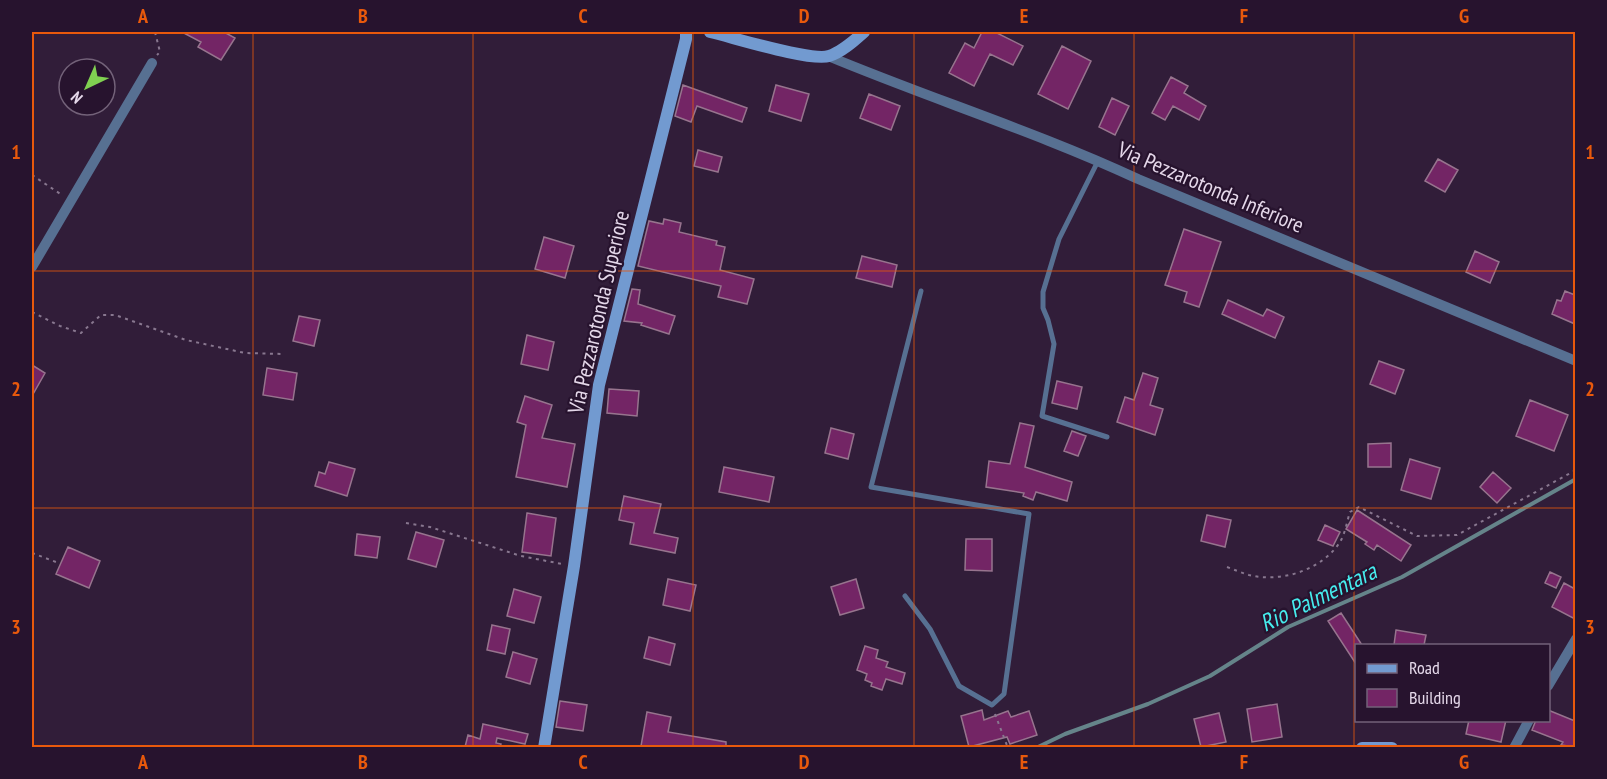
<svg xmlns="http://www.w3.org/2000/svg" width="1607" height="779" font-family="'PT Sans Narrow',sans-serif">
<rect width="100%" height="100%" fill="#311d39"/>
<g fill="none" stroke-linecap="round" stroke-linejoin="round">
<path stroke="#65848a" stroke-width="4" d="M1036,748L1065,734L1148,704L1210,676L1288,627L1402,577L1576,479"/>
</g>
<path fill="#732565" stroke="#97748e" stroke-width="1.5" d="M182,32H224L235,38L221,60L198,47L201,42Z
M982,32H995L1023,46L1013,65L990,54L974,86L949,73L965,43L974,48Z
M1062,46L1091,61L1068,109L1038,94Z
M1171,77L1188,86L1184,93L1206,106L1199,120L1173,106L1165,120L1152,113Z
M683,85L747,108L742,122L697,106L691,122L675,116Z
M776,85L809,94L801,121L769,111Z
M869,94L900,106L891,130L860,118Z
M1112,98L1129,106L1115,135L1099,127Z
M698,150L722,157L718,172L694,166Z
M1438,159L1458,170L1445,192L1425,181Z
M664,219L681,223L679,232L717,241L716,245L725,247L720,270L754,279L747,304L718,297L721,286L638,266L649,221L663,224Z
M1184,229L1221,242L1199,307L1184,302L1187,292L1165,285Z
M544,237L574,246L565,278L535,269Z
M1475,251L1499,262L1490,283L1466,272Z
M862,256L897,265L892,287L856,278Z
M632,289L640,290L638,304L675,316L669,334L641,325L642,323L624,321Z
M1565,291L1575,295V324L1552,314L1557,300L1561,301Z
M1228,300L1263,316L1267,309L1284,317L1275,338L1222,314Z
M299,316L320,320L314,346L293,341Z
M527,335L554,342L548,370L521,364Z
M1379,361L1404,370L1395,394L1370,384Z
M32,365L45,373L32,396Z
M267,368L297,373L293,400L263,395Z
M1143,373L1158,378L1150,405L1163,409L1155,435L1117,422L1125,397L1134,400Z
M1057,381L1082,387L1077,409L1052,403Z
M609,389L639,391L637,416L607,413Z
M525,396L552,405L542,438L575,444L567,487L516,477L526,425L517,422Z
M1530,400L1568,415L1554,451L1516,436Z
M1020,423L1034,426L1025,467L1072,482L1067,501L1036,492L1033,500L1023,496L1024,493L986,487L989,461L1010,464Z
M831,428L854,434L848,459L825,453Z
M1072,431L1086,436L1078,456L1064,451Z
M1391,443V467H1368V444Z
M1410,459L1440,468L1431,499L1401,490Z
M329,462L355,469L347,496L315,486L319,472L325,474Z
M724,467L774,477L769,502L719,492Z
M1493,472L1511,488L1497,503L1480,487Z
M624,496L661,504L654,533L678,538L675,553L630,544L634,523L619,520Z
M1357,510L1411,545L1401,561L1377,545L1374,550L1365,544L1367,542L1346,529Z
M527,513L556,518L551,556L522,552Z
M1207,515L1231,520L1225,547L1201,541Z
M1325,525L1340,532L1333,546L1318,540Z
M416,532L444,540L436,567L408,559Z
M357,534L380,537L377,558L355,555Z
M966,539H992V571L965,570Z
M68,547L100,561L89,588L56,574Z
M1550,572L1561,577L1556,588L1545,583Z
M668,579L696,585L690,611L663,605Z
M856,579L864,608L840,615L831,587Z
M1564,583L1575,589V619L1552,607Z
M514,589L541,597L534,623L507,616Z
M1341,613L1362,645H1356V664L1328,621Z
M492,625L510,629L505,654L487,650Z
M1396,630L1426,635L1424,645H1394Z
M649,637L675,644L670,665L644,658Z
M865,646L878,650L876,658L888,662L886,667L905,673L902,684L886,679L882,690L871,686L872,683L865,680L867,674L857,670Z
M513,652L537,659L530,684L506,677Z
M560,701L587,705L583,731L556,727Z
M1277,704L1282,737L1252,742L1247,709Z
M982,710L984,720L1008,711L1011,717L1029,711L1037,735L1010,744L1007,737L969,747L961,716Z
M1548,710L1575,721V747L1561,745L1563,742L1532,730L1536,720H1548Z
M647,712L671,717L668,732L726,742V747H650L641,746Z
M1219,713L1226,742L1201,747L1194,719Z
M1469,720H1506L1501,742L1466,734Z
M483,724L528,734L525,744L497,738L496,743L501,744L500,747H465L468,735L480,739Z"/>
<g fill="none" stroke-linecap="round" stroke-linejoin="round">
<path stroke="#88778f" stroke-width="2" stroke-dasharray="3 4.5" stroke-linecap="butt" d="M155,32L160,52L157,55
M32,175L62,195
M32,312L60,326L81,333L101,315H115L186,340L245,353L283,354
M406,523L430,527L521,556L562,564
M32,553L56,562
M1227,567C1235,570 1242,573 1249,575C1281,583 1322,570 1340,542C1345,534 1347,521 1350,512L1359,507L1417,536L1457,535L1576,470
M995,714L1008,748"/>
<path stroke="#577092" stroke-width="5" d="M1098,161L1059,239L1043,292V308L1048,320L1054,344L1042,416L1107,437
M905,596L930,629L959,686L992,705L1004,694L1029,514L871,487L921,291"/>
<path stroke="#577092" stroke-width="10" d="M828,56C931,99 1037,132 1138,179L1576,361
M32,267L152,63
M1548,686L1576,639
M1514,748L1529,720"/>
<path stroke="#729ad0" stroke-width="12" d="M710,32C732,37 811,62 829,56C842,52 855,40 864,32
M544,748L574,566L599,385L686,39V32
M1362,748H1392"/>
</g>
<path fill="none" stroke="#e8590c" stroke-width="1.5" stroke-opacity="0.55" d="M253,32V748M473,32V748M693,32V748M914,32V748M1134,32V748M1354,32V748M32,271H1576M32,508H1576"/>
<g text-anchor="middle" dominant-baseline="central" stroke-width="4.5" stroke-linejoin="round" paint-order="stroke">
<g font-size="22" fill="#e5d8ea" stroke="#27132e">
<text transform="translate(1211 187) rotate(23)">Via Pezzarotonda Inferiore</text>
<text transform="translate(598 312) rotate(-77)">Via Pezzarotonda Superiore</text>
</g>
<g font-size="24" font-style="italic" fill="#46eced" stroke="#27132e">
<text transform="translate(1318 597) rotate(-26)">Rio Palmentara</text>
</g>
</g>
<rect width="1607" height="779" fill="none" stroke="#27132e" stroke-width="66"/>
<rect x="1355" y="644" width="195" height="78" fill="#27132e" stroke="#736279" stroke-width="1.5"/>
<rect x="1367" y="664" width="30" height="9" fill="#729ad0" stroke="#736279" stroke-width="1.5"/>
<text x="1409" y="674" font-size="18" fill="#e5d8ea">Road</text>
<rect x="1367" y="689" width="30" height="18" fill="#732565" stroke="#736279" stroke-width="1.5"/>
<text x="1409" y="704" font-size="18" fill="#e5d8ea">Building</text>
<g transform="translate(87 87) rotate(224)"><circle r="28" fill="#27132e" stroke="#736279" stroke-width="1.5"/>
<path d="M0-4.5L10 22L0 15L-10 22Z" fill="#80d051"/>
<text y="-9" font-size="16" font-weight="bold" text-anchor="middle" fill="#e5d8ea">N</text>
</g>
<rect x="33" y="33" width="1541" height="713" fill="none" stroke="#e8590c" stroke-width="2"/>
<g font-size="20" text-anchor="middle" font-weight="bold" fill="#e8590c">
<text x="143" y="23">A</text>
<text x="363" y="23">B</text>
<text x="583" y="23">C</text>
<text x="804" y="23">D</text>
<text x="1024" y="23">E</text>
<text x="1244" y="23">F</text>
<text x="1464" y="23">G</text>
<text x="16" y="159">1</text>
<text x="1590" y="159">1</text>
<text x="16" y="396">2</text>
<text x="1590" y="396">2</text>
<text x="16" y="634">3</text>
<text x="1590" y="634">3</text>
<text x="143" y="769">A</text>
<text x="363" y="769">B</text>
<text x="583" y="769">C</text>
<text x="804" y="769">D</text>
<text x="1024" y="769">E</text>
<text x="1244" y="769">F</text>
<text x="1464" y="769">G</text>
</g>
</svg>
